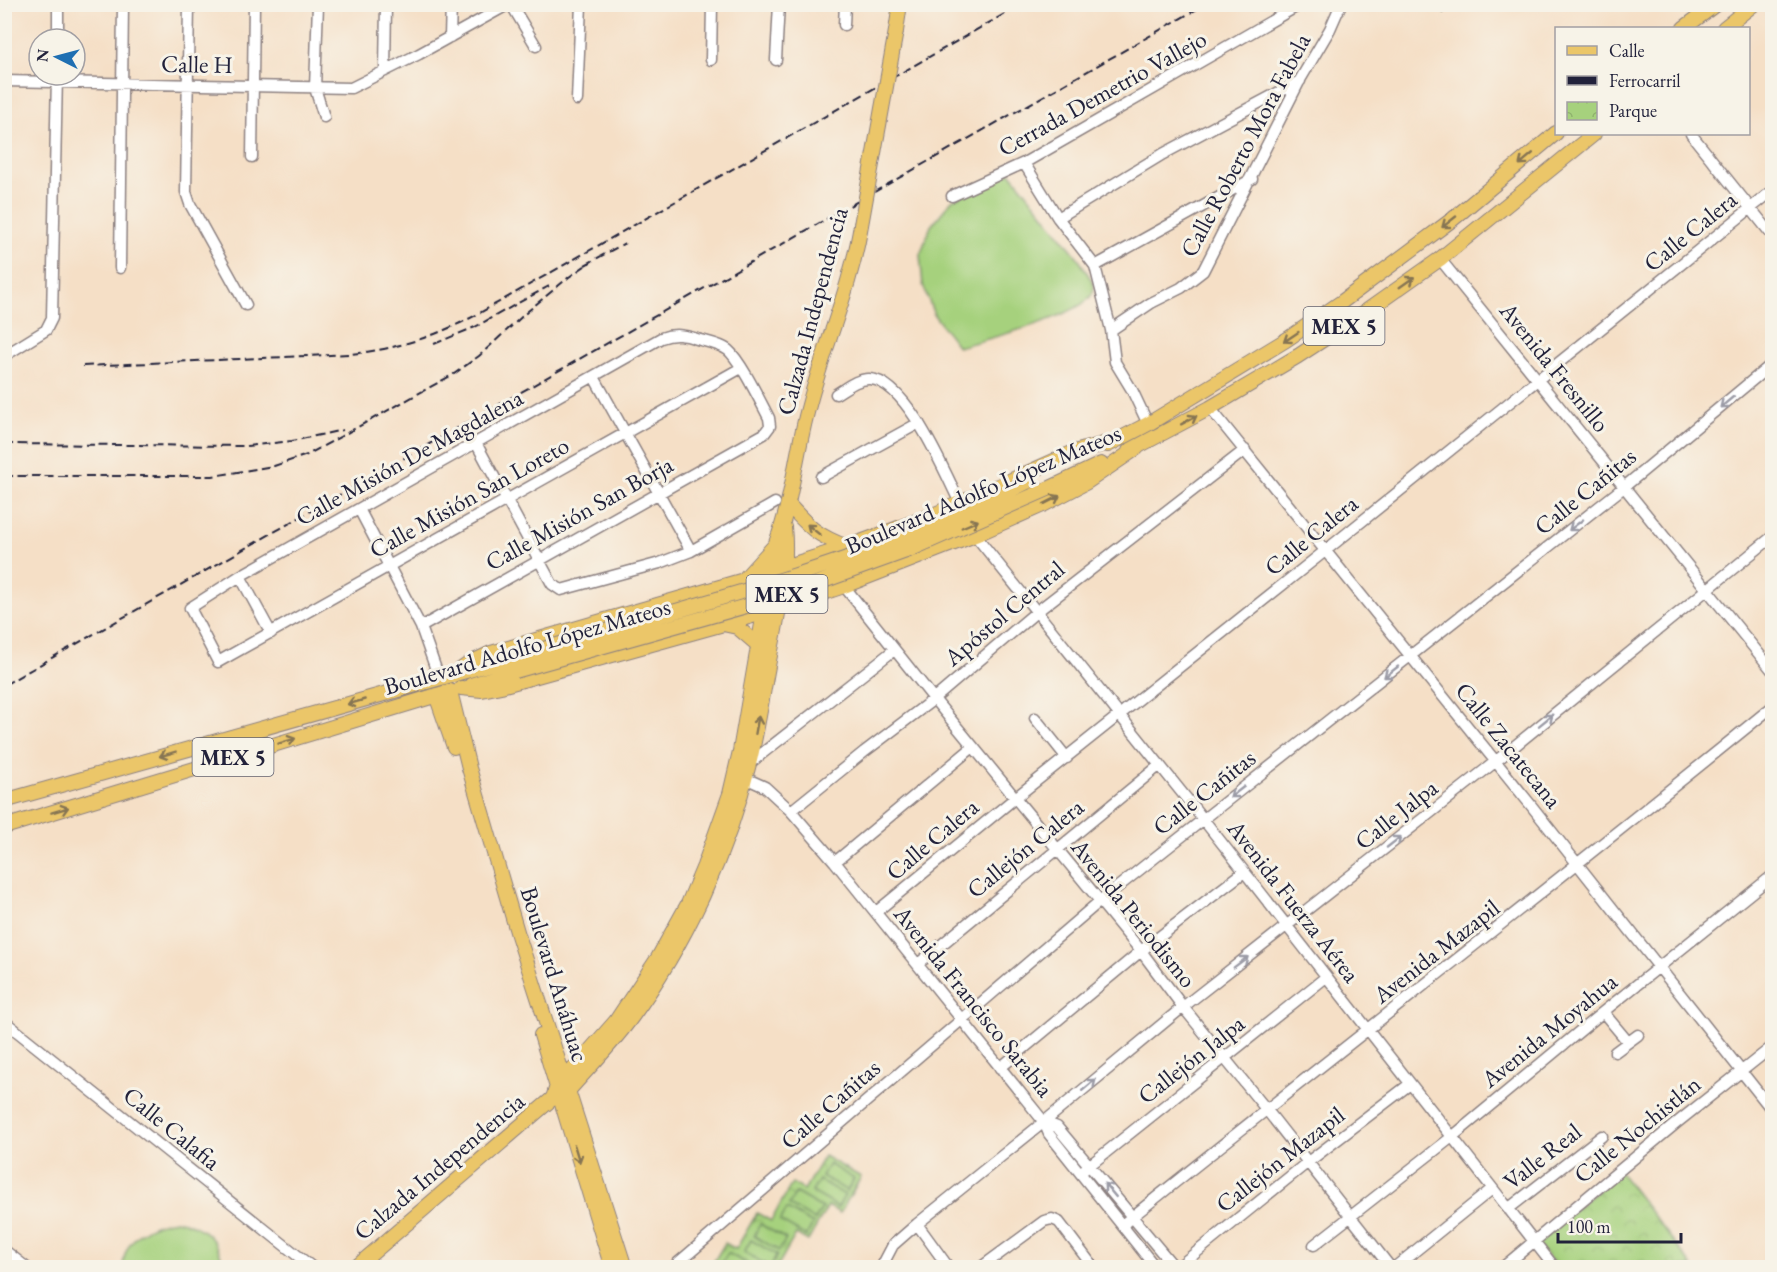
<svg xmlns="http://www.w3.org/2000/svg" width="1777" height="1272" font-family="'EB Garamond',serif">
<defs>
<pattern id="park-crowns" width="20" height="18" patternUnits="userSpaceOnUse" patternTransform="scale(1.5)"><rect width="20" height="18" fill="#a6d17d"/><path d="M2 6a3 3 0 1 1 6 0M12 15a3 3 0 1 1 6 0" fill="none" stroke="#8fb36d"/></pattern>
</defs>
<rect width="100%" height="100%" fill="#f7f3e8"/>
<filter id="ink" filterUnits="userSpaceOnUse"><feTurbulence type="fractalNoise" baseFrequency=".0167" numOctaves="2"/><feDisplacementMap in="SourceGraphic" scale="12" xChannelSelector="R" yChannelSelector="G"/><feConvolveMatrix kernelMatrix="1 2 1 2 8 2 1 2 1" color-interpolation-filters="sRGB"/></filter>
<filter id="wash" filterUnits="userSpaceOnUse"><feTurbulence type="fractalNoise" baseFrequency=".008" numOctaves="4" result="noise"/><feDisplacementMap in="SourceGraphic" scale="24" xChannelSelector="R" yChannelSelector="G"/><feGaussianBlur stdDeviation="1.35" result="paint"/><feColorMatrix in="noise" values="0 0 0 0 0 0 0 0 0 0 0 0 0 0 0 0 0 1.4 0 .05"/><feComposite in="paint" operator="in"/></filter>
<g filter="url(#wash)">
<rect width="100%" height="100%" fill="#f5dfc6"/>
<path fill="url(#park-crowns)" stroke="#647a5c" stroke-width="1.5" d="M824,1156L861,1177L840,1213L828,1206L808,1241L796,1234L777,1267L710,1268L725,1243L736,1249L757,1213L771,1221L792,1183L804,1190Z
M1620,1172L1693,1267H1557L1534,1242Z"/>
<path fill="#a6d17d" stroke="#647a5c" stroke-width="1.5" d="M1010,172L1076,255L1094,284C1094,287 1094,291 1092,294C1082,316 984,340 958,347L934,315L923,285L920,255L931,226L952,200Z
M829,1164L854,1179L847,1191L822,1176Z
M819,1180L845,1195L838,1207L812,1192Z
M796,1193L822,1208L815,1220L789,1205Z
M787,1209L813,1224L806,1236L780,1221Z
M176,1220C205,1226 218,1239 224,1267H123C124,1238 149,1223 176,1220Z
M760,1224L786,1239L779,1251L754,1236Z
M751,1240L777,1255L770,1267L744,1252Z
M728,1253L752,1267H726L721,1264Z"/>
</g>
<g filter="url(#ink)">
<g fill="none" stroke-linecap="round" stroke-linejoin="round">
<g stroke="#8c8080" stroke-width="13">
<path id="minor" d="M189,4L186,192L190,204L246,305
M318,4L315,88L324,117
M511,4L536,46
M844,25L845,4
M450,37L451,4
M58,39V4
M711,60L712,4
M776,60L779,4
M385,71L386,4
M4,81L351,88L419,54L509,4
M577,100L581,4
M1691,134L1772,235
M252,157L254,4
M1024,163L1058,218L1095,266L1252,179
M952,196L1024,163L1301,4
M1058,218L1163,154L1300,81
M1440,259L1772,670
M1095,266L1111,330L1115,362L1132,390L1148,424
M120,268L123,4
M1111,330L1151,303L1181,288L1203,271L1300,80L1330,29L1341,4
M4,356L46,330L52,318L57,75
M594,377L691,551
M836,394C846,388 858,378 870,379C907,381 945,473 960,503
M1210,408L1530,804L1772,1110
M476,443L552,584L561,590L660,563L691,551L775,503
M821,477L919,423
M359,509L421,627L439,678
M975,535L1203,819L1555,1268
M240,576L271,633
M844,586L934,699L1141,951L1183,1007L1266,1109L1391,1268
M421,627L764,434L770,426L769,418C760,401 741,361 728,350C720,344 707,342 697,339C685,335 674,333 661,338L240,576L190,608L218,662L741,368
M1035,718L1067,758
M750,763L894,650
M745,778L765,787L791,811L835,862L1044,1122L1049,1134L1156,1268
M791,811L864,752L934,699L1035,613L1245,450
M835,862L973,747
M876,912L1015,798L1325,551L1772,191
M918,964L1160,765
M1603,1012L1628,1042
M4,1021L313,1268
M1615,1052L1638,1035
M1000,1068L1141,951L1244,872
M1044,1122L1057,1127L1175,1268
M1080,1173L1326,977
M1508,1209L1602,1136
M917,1224L949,1268
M1122,1225C1338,1051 1558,882 1772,707
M1314,1245L1452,1137L1603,1012L1772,876
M4,1250L27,1268
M672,1268L1100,901L1624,487L1772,364
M881,1268L893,1245L917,1224L1044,1122L1183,1007L1495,762L1772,537
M980,1268L1044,1221L1052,1219L1059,1222L1094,1268
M1177,1268L1308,1162L1410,1084
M1394,1268L1492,1189
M1502,1268L1679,1121L1772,1047"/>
</g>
<g stroke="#8c8080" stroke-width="16">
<path id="major" d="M1684,28L1716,4
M1724,28L1754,4
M896,31L900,4
M1108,445L1148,424L1286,340L1343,301L1453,219L1556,133
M1129,451L1210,408L1298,356L1358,317L1440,259L1594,134
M1048,489L1101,464
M788,504C810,528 816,535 847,547
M746,577L775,545
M723,624L737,627L758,645
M453,675L470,663L491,653L744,580L847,547L933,515L1074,452L1115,441
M471,685L515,671
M461,688L482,690L501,686L763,613L844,586L975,535L1045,504L1087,482L1137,448
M450,691L469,768L518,935L625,1268
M436,695L454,747
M4,801L512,658
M4,827L444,693
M541,1035L612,1268
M553,1098L560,1099L569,1090C590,1066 613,1043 631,1018C685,945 728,852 749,764C757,732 762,698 768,666C776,623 789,570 784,527
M355,1268L553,1098L556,1089L616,1021L658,958L688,904L704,866L730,794L740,751L776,543C793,498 796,451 809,405C825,344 851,287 861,225"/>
</g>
<use href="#minor" stroke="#fff" stroke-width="10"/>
<use href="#major" stroke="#ebc669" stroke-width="14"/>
<path stroke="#22223b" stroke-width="2" stroke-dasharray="9 4.5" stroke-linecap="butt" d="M1442,13L1457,4
M585,265L625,243
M434,344L475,327L549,286
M83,366L351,354C397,349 437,336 478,314L1022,4
M4,444L246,446L292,441L343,430
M4,476H213L274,466L307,455L454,374L479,356L528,311L569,277L592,261
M4,685L1206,4"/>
<g stroke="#8c8080" stroke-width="16" stroke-linecap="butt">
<path id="major-bridge" d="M861,225L896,31
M512,658C658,615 808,578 949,520C976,509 1001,495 1027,482
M515,671L782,596L909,550L1048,489"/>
</g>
<use href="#major-bridge" stroke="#ebc669" stroke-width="14"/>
</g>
<defs><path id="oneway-shaft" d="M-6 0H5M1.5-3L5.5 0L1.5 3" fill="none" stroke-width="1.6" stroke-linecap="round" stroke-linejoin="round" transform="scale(1.5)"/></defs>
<g stroke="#867452">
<use href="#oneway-shaft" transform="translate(1526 159) rotate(140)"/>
<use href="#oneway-shaft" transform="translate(1449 222) rotate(142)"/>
<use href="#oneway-shaft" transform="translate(1407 282) rotate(-35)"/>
<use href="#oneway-shaft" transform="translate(1291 337) rotate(146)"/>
<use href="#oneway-shaft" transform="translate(1189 420) rotate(-29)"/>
<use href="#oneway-shaft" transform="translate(1052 500) rotate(-27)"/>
<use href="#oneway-shaft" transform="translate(970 524) rotate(-23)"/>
<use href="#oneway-shaft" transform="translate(814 530) rotate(-141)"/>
<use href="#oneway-shaft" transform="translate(356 702) rotate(164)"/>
<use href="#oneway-shaft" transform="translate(757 725) rotate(-80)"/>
<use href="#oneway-shaft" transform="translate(287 741) rotate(-17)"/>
<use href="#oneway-shaft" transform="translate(168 754) rotate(164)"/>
<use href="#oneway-shaft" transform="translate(60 810) rotate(-17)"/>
<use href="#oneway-shaft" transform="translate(577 1154) rotate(73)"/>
</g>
<g stroke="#9c9ca7">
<use href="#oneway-shaft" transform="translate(1727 402) rotate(140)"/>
<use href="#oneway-shaft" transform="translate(1576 525) rotate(142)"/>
<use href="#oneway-shaft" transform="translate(1391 672) rotate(142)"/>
<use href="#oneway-shaft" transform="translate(1546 720) rotate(-39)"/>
<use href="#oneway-shaft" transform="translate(1237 792) rotate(142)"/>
<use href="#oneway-shaft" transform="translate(1394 842) rotate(-38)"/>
<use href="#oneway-shaft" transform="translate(1241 962) rotate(-37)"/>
<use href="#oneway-shaft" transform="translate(1089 1085) rotate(-40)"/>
<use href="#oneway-shaft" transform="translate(1110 1190) rotate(-130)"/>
</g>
</g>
<g text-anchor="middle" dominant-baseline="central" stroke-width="6" stroke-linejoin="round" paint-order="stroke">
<g fill="#f7f3e8" stroke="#62616f" stroke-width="1.5">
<rect x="1303.5" y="307" width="81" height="38" rx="4.5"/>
<rect x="746.5" y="575" width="81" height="38" rx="4.5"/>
<rect x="192.5" y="738" width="81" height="38" rx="4.5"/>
</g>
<g font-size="22" font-weight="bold" fill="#22223b">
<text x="1344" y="326">MEX 5</text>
<text x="787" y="594">MEX 5</text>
<text x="233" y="757">MEX 5</text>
</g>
<g font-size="24" fill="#22223b" stroke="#f7f3e8">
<text transform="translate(197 64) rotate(1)">Calle H</text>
<text transform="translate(1102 93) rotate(-29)">Cerrada Demetrio Vallejo</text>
<text transform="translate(1245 145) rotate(-62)">Calle Roberto Mora Fabela</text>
<text transform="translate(1690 231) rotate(-39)">Calle Calera</text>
<text transform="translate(812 311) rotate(-75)">Calzada Independencia</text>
<text transform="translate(1555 367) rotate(51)">Avenida Fresnillo</text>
<text transform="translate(409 457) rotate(-29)">Calle Misión De Magdalena</text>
<text transform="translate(983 489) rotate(-23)">Boulevard Adolfo López Mateos</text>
<text transform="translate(1585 491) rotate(-39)">Calle Cañitas</text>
<text transform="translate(469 497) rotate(-29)">Calle Misión San Loreto</text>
<text transform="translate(579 513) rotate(-29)">Calle Misión San Borja</text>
<text transform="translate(1311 535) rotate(-39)">Calle Calera</text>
<text transform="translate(1004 613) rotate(-40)">Apóstol Central</text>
<text transform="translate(527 646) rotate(-16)">Boulevard Adolfo López Mateos</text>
<text transform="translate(1509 745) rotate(51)">Calle Zacatecana</text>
<text transform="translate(1204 792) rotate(-38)">Calle Cañitas</text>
<text transform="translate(1396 814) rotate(-38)">Calle Jalpa</text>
<text transform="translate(932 839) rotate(-40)">Calle Calera</text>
<text transform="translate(1025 848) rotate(-39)">Callejón Calera</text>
<text transform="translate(1294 901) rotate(52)">Avenida Fuerza Aérea</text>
<text transform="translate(1134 913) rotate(51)">Avenida Periodismo</text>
<text transform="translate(1436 951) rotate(-38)">Avenida Mazapil</text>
<text transform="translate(555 974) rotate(73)">Boulevard Anáhuac</text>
<text transform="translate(974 1001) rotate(51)">Avenida Francisco Sarabia</text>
<text transform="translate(1549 1030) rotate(-39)">Avenida Moyahua</text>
<text transform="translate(1191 1059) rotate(-38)">Callejón Jalpa</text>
<text transform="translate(830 1104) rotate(-41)">Calle Cañitas</text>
<text transform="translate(172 1128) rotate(39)">Calle Calafia</text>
<text transform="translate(1637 1129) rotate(-39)">Calle Nochistlán</text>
<text transform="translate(1542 1156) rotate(-38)">Valle Real</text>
<text transform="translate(1280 1159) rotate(-38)">Callejón Mazapil</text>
<text transform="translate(439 1166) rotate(-40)">Calzada Independencia</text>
</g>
</g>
<rect width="1777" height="1272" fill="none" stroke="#f7f3e8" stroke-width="24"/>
<rect x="1555" y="27" width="195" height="108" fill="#f7f3e8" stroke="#a29fa3" stroke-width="1.5"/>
<rect x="1567" y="46" width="30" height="9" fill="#ebc669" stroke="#a29fa3" stroke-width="1.5"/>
<text x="1609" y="57" font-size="18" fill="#22223b">Calle</text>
<rect x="1567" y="76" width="30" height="9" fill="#22223b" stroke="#a29fa3" stroke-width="1.5"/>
<text x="1609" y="87" font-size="18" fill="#22223b">Ferrocarril</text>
<rect x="1567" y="102" width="30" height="18" fill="url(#park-crowns)" stroke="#a29fa3" stroke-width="1.5"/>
<text x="1609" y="117" font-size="18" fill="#22223b">Parque</text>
<g transform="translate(57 57) rotate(276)"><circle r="28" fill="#f7f3e8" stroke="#a29fa3" stroke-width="1.5"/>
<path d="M0-4.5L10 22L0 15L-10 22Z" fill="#1f6fb2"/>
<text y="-9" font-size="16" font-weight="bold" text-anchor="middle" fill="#22223b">N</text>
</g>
<path d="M1558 1233v9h123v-9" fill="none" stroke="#22223b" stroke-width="3"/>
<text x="1567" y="1233" font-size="18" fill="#22223b" stroke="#f7f3e8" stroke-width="4.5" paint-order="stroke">100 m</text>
</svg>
